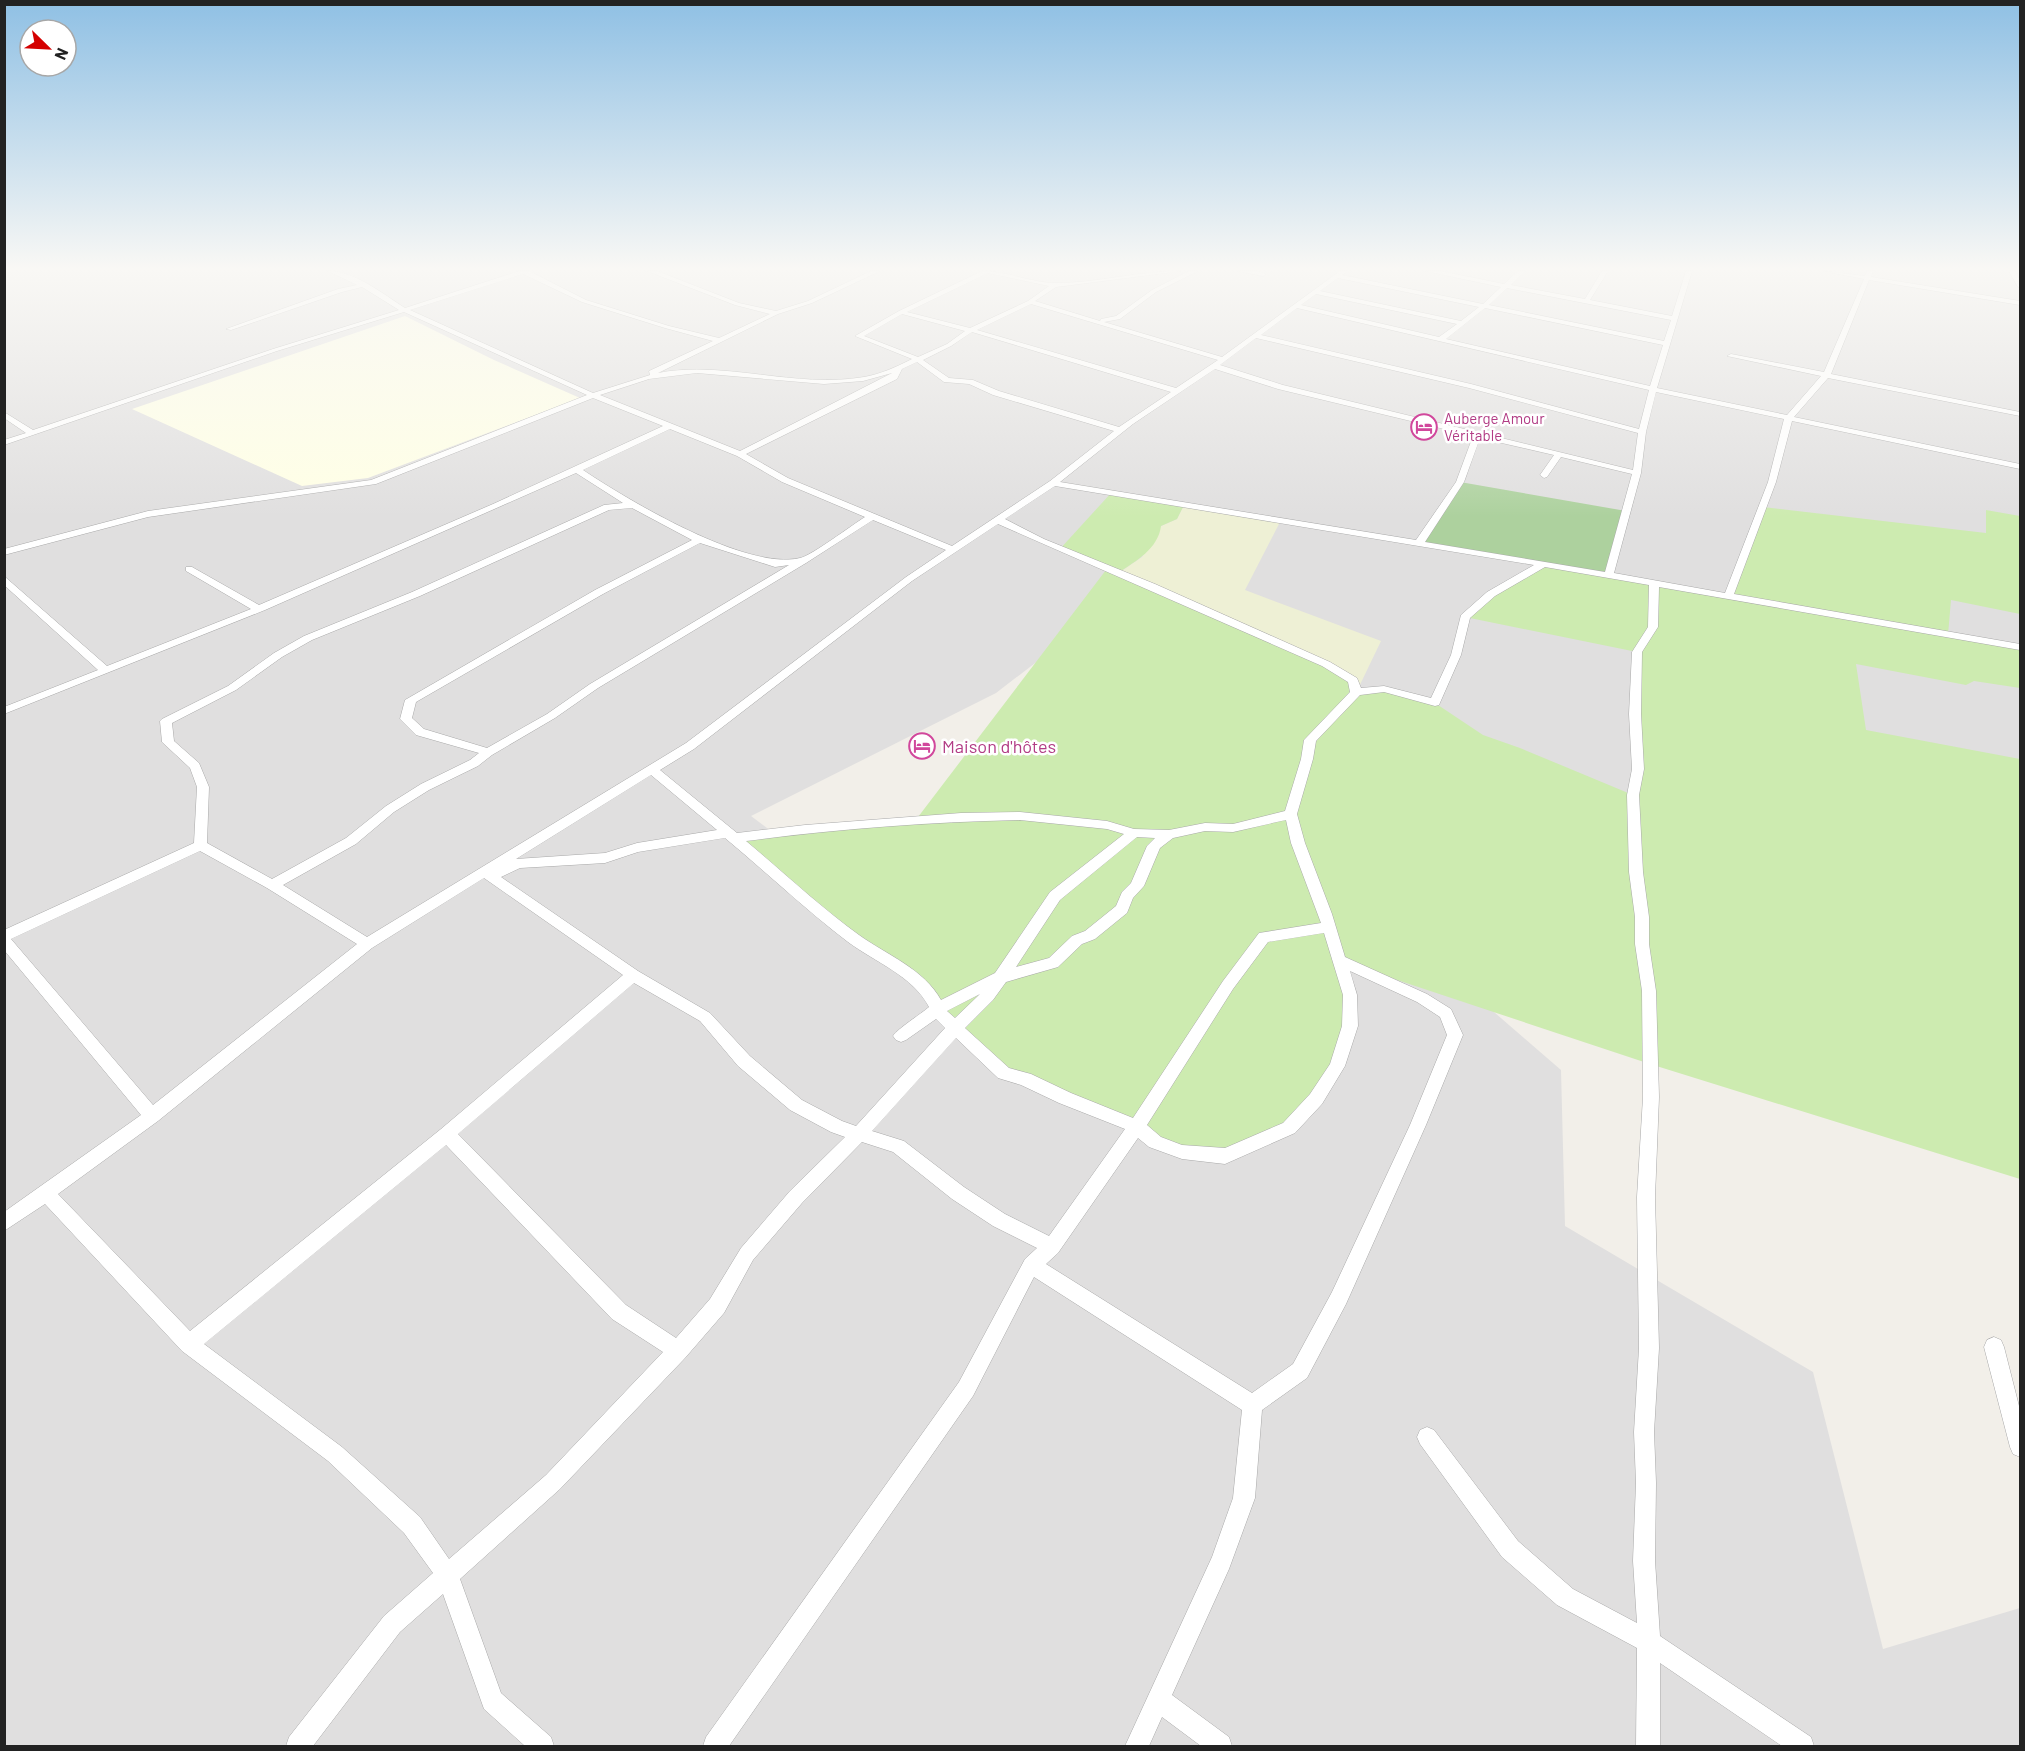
<svg xmlns="http://www.w3.org/2000/svg" width="2025" height="1751" font-family="Barlow,sans-serif">
<rect width="100%" height="100%" fill="#f2efe9"/>
<path fill="#e0dfdf" d="M5,271H2020V1043L1095,617L996,693L751,816L924,946L1161,874L1472,993L1561,1070L1565,1226L1813,1372L1883,1649L2020,1608V1746H5Z"/>
<path fill="#ffffe5" d="M405,316L494,360L580,398L368,478L302,486L132,409Z"/>
<path fill="#eef0d5" d="M1185,503L1281,520L1245,590L1381,641L1356,693L1117,574L1142,557L1161,526L1177,519Z"/>
<path fill="#cdebb0" d="M1112,492L1185,503L1177,519L1161,526C1158,549 1136,561 1118,573L1353,680L1356,693L1384,689L1435,703L1483,735L1520,748L1633,795L1637,652L1465,617L1491,594L1543,564L1728,596L1763,507L1986,533V510L2020,516V614L1951,600L1948,635L2020,648V688L1974,681L1966,685L1856,664L1866,730L2020,759V1179L1650,1064L1340,961L1350,1017L1337,1066L1289,1128L1241,1150L1182,1152L1004,1073L955,1028L928,990L734,838L915,821L1106,570L1059,550Z"/>
<path fill="#add19e" d="M1460,482L1626,511L1609,575L1419,543Z"/>
<g fill="none" stroke-linecap="round" stroke-linejoin="round">
<g stroke="#a9a9a9" stroke-width="1">
<path id="street" d="M328,271C355,271 383,294 405,308L519,271H529L586,300L669,326L719,338L770,314L735,305L647,271H657L739,303L776,311L808,301L871,271H880L812,303L778,314L658,373C726,360 795,389 864,377C881,374 896,367 912,359L855,336L899,311L982,271C1007,271 1031,283 1056,283C1097,283 1139,271 1181,271L1056,287L1035,301L1100,321L1101,319L1116,316L1152,290L1189,271H1198L1156,292L1120,319L1104,322L1222,357L1340,271H1347L1342,275L1483,304L1501,287L1425,271H1440L1504,284L1518,271H1525L1511,285L1585,299L1602,271H1608L1590,300L1672,316L1686,271H1692L1657,388L1787,415L1821,376L1727,356L1731,354L1824,372L1864,279L1823,271L1865,276L1867,271H1873L1871,277L2020,301V305L1869,280L1831,374L2020,412V416L1828,378L1794,417L2020,464V469L1792,421L1776,482L1734,594L2020,644V650L1659,587L1658,627L1642,652L1641,714L1644,769L1639,795L1643,872L1649,917V944L1656,991L1659,1097L1655,1197L1659,1348L1654,1432L1656,1483L1655,1561L1660,1636L1811,1737L1814,1746H1782L1660,1663V1746H1636L1637,1648L1557,1605L1502,1557L1420,1444L1417,1437L1420,1430L1427,1427L1434,1430L1518,1541L1573,1589L1637,1623L1633,1561L1636,1483L1634,1432L1639,1348L1637,1197L1643,1097L1642,991L1635,944V917L1629,872L1627,795L1632,769L1629,714L1632,652L1648,627L1649,585L1545,567L1495,596L1470,618L1461,655L1439,705L1435,706L1384,692L1360,695L1316,741L1313,759L1297,814L1305,843L1332,914L1345,957L1427,994L1451,1009L1463,1035L1426,1125L1346,1304L1307,1378L1262,1410L1255,1498L1229,1569L1172,1695L1229,1737L1232,1746H1201L1162,1717L1149,1746H1125L1212,1557L1233,1498L1242,1410L1034,1277L973,1396L729,1746H703L706,1737L959,1382L1025,1259L1037,1248L993,1226L952,1199L893,1152L862,1142L802,1203L753,1260L724,1313L685,1358L560,1489L460,1579L501,1693L551,1737L554,1746H525L484,1709L443,1594L400,1632L313,1746H286L289,1737L384,1616L433,1573L404,1533L328,1461L182,1351L45,1204L4,1231V1212L141,1115L4,950V930L194,843L197,787L190,768L162,742L160,721L162,719L228,686L274,653L304,636L412,592L604,505L623,503L576,473L265,610L4,714V707L98,670L4,585V576L107,666L251,609L186,571V567H192L259,605L493,504L663,426L593,398L376,484L148,517L4,555V549L148,511L371,480L587,395L404,312L277,351L4,445V440L26,433L4,418V412L33,430L273,349L399,310L362,287L342,292L231,330L226,329L338,289L357,285ZM988,273L1049,286L1028,301L970,328L907,312ZM523,274L582,302L665,328L713,341L649,371L650,375L593,393L410,310ZM1338,278L1479,307L1461,321L1320,291ZM1507,288L1671,320L1664,341L1489,305ZM1316,294L1457,324L1439,337L1301,305ZM1031,304L1218,360L1176,388L977,330ZM1297,308L1649,390L1639,429L1471,384L1261,335ZM1485,308L1663,345L1650,386L1446,339ZM902,314L965,331L947,344L918,357L864,336ZM972,332L1171,392L1119,427L999,391L973,380L949,378L923,360L951,346ZM1256,338L1469,388L1638,433L1633,470L1283,385L1220,365ZM917,362L944,382L969,384L993,395L1114,431L1050,481L952,546L788,478L746,454L897,379L902,369ZM1215,369L1278,389L1473,436L1456,482L1416,540L1060,482L1133,424ZM697,373L824,384L863,381L892,373L740,451L600,395L649,379ZM1656,392L1784,419L1768,482L1725,593L1614,573L1641,473L1646,432ZM670,429L737,456L782,482L865,517C852,525 811,556 800,558C746,571 628,500 583,470ZM1480,438L1554,455L1540,475L1544,478L1547,477L1561,457L1632,474L1605,572L1425,542L1464,482ZM1055,486L1534,565L1487,592L1461,615L1451,655L1431,698L1384,686L1361,688L1357,678L1330,662L1155,584L1044,539L1005,519ZM632,508L692,540L595,590L405,700L400,719L416,735L479,753L470,760L421,784L386,806L346,838L272,879L207,843L209,787L199,763L174,741L172,723L236,690L282,657L312,640L420,596L609,510ZM873,520L946,550L906,577L686,743L367,937L283,885L356,844L394,812L429,790L478,766L492,755L555,718L598,688L806,563ZM998,524L1322,666L1348,682L1350,692L1304,740L1301,759L1285,811L1233,824L1205,823L1169,830L1134,829L1107,821L1020,812L961,813L805,825L737,833L660,770L694,749L912,581ZM700,543L775,567L789,565L590,684L547,714L487,748L424,729L412,718L416,702L603,594ZM651,775L717,830L637,843L605,853L516,859ZM1020,820L1107,829L1124,834L1050,892L995,973L941,1000C924,969 887,955 859,935C820,907 783,872 746,841C837,829 928,822 1020,820ZM1286,820L1291,843L1321,923L1259,933L1223,981L1133,1118L1071,1093L1031,1074L1009,1068L965,1028L993,1000L1006,982L1058,967L1082,944L1095,939L1127,913L1133,898L1144,886L1160,848L1173,838L1205,831L1233,832ZM1137,837L1155,838L1147,846L1131,883L1122,892L1116,906L1085,931L1072,936L1049,958L1016,967L1060,900ZM725,838C766,872 806,910 848,942C875,962 913,976 929,1007C921,1014 897,1029 893,1036L896,1040L901,1042L906,1040L936,1019L945,1028L856,1126L842,1121L802,1100L750,1056L710,1013L638,971L501,877L520,868L605,863L638,852ZM200,851L267,888L357,944L153,1105L11,939ZM484,878L623,975L441,1129L190,1331L58,1194L158,1121L372,948ZM1324,933L1343,995L1342,1026L1330,1064L1310,1094L1283,1123L1225,1148L1182,1145L1161,1137L1147,1125L1233,989L1268,942ZM1350,971L1417,1002L1440,1017L1447,1035L1410,1125L1332,1292L1293,1364L1252,1393L1046,1264L1058,1253L1138,1138L1149,1147L1182,1159L1225,1164L1295,1133L1322,1104L1345,1066L1358,1026L1357,995ZM634,983L700,1021L738,1066L790,1110L831,1132L845,1137L790,1191L741,1248L710,1299L676,1338L626,1305L458,1134ZM980,994L955,1018L947,1011ZM956,1038L998,1078L1021,1085L1059,1103L1125,1129L1049,1236L1005,1214L964,1187L904,1141L872,1131ZM446,1145L612,1319L663,1352L546,1475L449,1559L420,1517L342,1447L204,1344Z
M1238,271H1257L1266,274L1263,276Z
M2009,271H2015L2020,281V288L2018,287Z
M1994,1337L2001,1340L2004,1347L2020,1410V1457L2013,1454L2010,1447L1984,1347L1987,1340Z"/>
</g>
<use href="#street" fill="#fff" fill-rule="evenodd"/>
</g>
<linearGradient id="sky" x2="0" y2="1"><stop stop-color="#8fc0e4"/><stop offset="0.52" stop-color="#f9f8f5"/><stop offset="1" stop-color="#f9f8f5" stop-opacity="0"/></linearGradient>
<rect width="2025" height="517" fill="url(#sky)"/>
<defs>
<g id="hotel-ring" transform="scale(1.35)"><circle r="9.5" fill="#fff" stroke="#d1479c" stroke-width="1.5"/><path d="M-6-4.5h1.5V1H6V5H4.5V3h-9V5H-6ZM-4 0a1.8 1.8 0 1 1 3.6 0ZM.5 0V-2.5h3Q6-2.5 6 0Z" fill="#d1479c"/></g>
</defs>
<g fill-rule="evenodd">
<use href="#hotel-ring" x="1424" y="427"/>
<use href="#hotel-ring" x="922" y="746"/>
</g>
<g text-anchor="middle" dominant-baseline="central" stroke-width="5" stroke-linejoin="round" paint-order="stroke">
<g font-size="15" fill="#b23c85" stroke="#fff" text-anchor="start">
<text x="1444" y="418">Auberge Amour<tspan x="1444" dy="17">Véritable</tspan></text>
</g>
<g font-size="18" fill="#b23c85" stroke="#fff" text-anchor="start">
<text x="942" y="746">Maison d'hôtes</text>
</g>
</g>
<rect width="2025" height="1751" fill="none" stroke="#222222" stroke-width="12"/>
<g transform="translate(48 48) rotate(114)"><circle r="28" fill="#ffffff" stroke="#a7a7a7" stroke-width="1.5"/>
<path d="M0-4.5L10 22L0 15L-10 22Z" fill="#d40000"/>
<text y="-9" font-size="16" font-weight="bold" text-anchor="middle" fill="#222222">N</text>
</g>
</svg>
